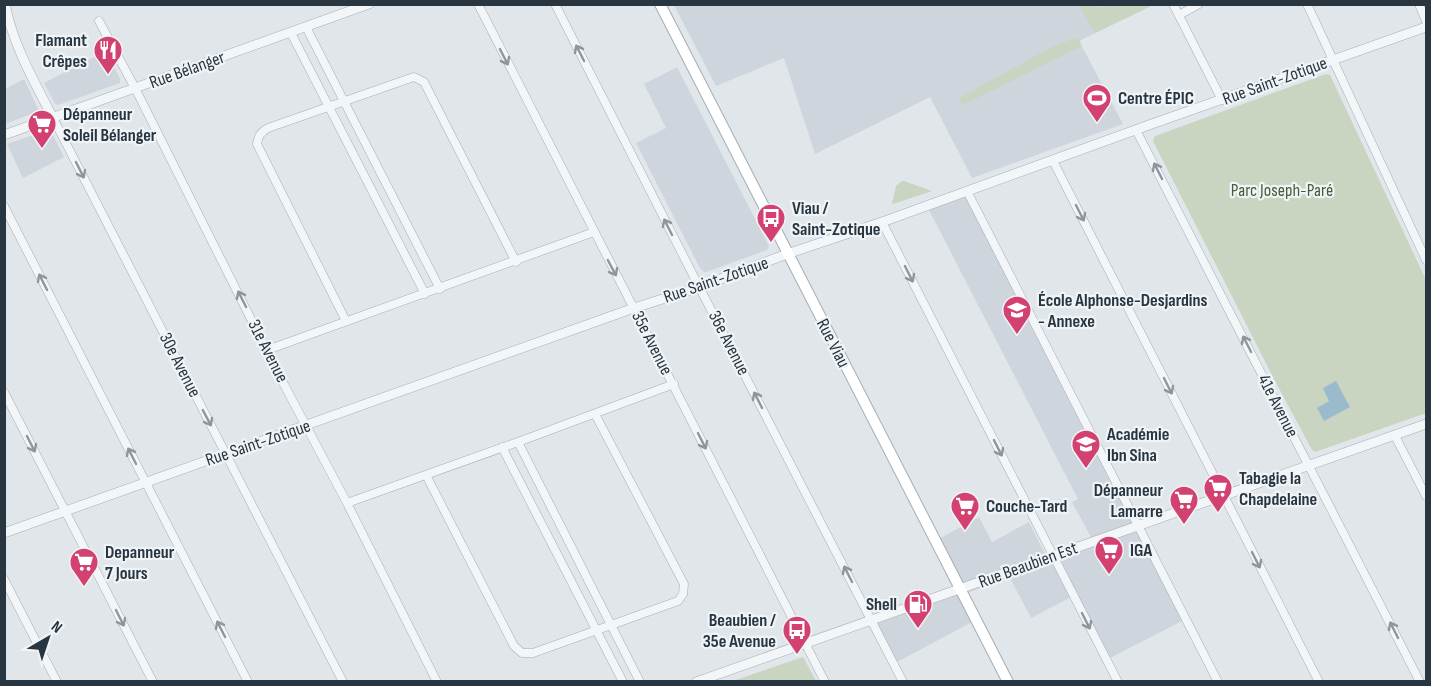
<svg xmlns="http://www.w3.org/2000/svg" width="1431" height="686" font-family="'Sofia Sans Condensed',sans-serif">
<rect width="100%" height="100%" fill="#e0e6ea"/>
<path fill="#ced5dc" d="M674,5H1153L1079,41L1123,124L972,178L930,97L815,154L784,58L716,86Z
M106,51L120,79V83L58,105L55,104L44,83Z
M677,67L769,246L767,250L706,272H704L700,268L636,143L666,128L644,84Z
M24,79L39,111L5,124V89Z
M48,130L51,131L64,157L23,178L7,144Z
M967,191L1186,619L1106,660L1073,596L1031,618L1009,576L963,595L976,620L895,663L876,621L955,585L935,541L979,517L992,542L1029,522L1046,556L1093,541L1072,502L1078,499L927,206Z"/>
<path fill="#c9d4c1" d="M1079,5H1095L1098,9L1110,5L1112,8L1116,5H1153L1095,33Z
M1075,38L1079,40L1082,46L963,105L959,98L1056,45Z
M1326,74L1330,75L1426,280V413L1315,452L1312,450L1274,379L1153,141L1155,136Z
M902,181H904L932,191L893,204L892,203L896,186Z
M803,657L816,681H733Z"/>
<path fill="#9abbcb" d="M1336,381L1350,407L1324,421L1317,408L1329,401L1323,388Z"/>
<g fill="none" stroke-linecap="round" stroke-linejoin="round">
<g stroke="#a5aeb4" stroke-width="9">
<path id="minor" d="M478,4L825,682
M555,4L692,273L903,682
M1173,4L1222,100
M1307,4L1426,260
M1419,4L1426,21
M1179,15L1199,4
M99,21L135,88L279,375L347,503L437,682
M306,27L440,289
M291,33L425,294
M53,118L343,682
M1136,130L1420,682
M1053,161L1319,682
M967,191L1218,682
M4,206L248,682
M882,222L1118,682
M346,321L257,144C258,136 261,132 268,128L408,79L414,77L424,82L516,262
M267,350L594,232
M4,392L153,682
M1395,436L1426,496
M518,442L640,682
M502,447L623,682
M426,475L514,646L522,653H533L678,601L683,594L684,584L595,414
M347,503L518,442L674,384
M4,579L57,682"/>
</g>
<g stroke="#a5aeb4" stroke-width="10">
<path id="tertiary" d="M5,4C13,45 34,81 53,118
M4,135L369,4
M4,533L634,308L694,289L787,254L885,221L1149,125L1426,27
M696,682L1426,424"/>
</g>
<g stroke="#a5aeb4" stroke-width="12">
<path id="secondary" d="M660,4L1008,682"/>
</g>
<use href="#minor" stroke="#f3f6f8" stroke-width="8"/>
<use href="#tertiary" stroke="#f3f6f8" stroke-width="9"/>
<use href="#secondary" stroke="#fff" stroke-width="10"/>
</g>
<defs><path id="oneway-shaft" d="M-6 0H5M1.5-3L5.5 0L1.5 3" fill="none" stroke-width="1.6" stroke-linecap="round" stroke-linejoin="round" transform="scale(1.5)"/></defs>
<g stroke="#8e969d">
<use href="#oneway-shaft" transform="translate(580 53) rotate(-117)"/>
<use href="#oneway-shaft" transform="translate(504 57) rotate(63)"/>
<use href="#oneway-shaft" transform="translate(80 170) rotate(63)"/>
<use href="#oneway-shaft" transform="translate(1158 171) rotate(-117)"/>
<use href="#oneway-shaft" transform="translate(1080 213) rotate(63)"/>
<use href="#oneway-shaft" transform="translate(668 227) rotate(-117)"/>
<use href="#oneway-shaft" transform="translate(612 268) rotate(62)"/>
<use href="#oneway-shaft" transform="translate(909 274) rotate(63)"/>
<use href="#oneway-shaft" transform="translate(43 282) rotate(-117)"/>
<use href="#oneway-shaft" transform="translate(242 299) rotate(-117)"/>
<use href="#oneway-shaft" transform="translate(1247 344) rotate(-117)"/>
<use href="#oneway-shaft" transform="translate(1168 386) rotate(63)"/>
<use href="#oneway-shaft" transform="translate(758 400) rotate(-117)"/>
<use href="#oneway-shaft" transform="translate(207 418) rotate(62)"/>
<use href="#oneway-shaft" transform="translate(702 441) rotate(63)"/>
<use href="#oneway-shaft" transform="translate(31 444) rotate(63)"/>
<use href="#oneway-shaft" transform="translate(998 448) rotate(63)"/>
<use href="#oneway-shaft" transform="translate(132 456) rotate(-117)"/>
<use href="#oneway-shaft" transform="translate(1256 560) rotate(63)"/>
<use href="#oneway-shaft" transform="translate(848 574) rotate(-117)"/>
<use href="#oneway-shaft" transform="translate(120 618) rotate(63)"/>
<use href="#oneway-shaft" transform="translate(1086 621) rotate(63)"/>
<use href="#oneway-shaft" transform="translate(221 629) rotate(-117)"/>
<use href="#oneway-shaft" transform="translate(1394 630) rotate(-117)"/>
</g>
<defs>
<g id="restaurant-pin" transform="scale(1.5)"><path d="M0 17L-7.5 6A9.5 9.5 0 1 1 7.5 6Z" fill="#d34171" stroke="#f0f4f7"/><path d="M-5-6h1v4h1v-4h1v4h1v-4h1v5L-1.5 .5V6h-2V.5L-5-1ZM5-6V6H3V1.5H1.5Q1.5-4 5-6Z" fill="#fff"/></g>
<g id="stadium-pin" transform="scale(1.5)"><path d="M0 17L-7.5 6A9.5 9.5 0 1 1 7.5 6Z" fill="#d34171" stroke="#f0f4f7"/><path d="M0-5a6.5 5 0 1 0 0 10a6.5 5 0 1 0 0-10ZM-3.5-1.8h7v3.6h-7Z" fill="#fff"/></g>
<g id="supermarket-pin" transform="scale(1.5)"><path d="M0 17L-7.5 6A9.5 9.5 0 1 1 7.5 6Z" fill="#d34171" stroke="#f0f4f7"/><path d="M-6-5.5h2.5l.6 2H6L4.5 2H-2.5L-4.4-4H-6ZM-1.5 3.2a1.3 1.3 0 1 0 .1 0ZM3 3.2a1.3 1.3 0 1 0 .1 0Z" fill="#fff"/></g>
<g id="bus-pin" transform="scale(1.5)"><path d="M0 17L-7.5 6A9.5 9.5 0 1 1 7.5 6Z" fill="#d34171" stroke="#f0f4f7"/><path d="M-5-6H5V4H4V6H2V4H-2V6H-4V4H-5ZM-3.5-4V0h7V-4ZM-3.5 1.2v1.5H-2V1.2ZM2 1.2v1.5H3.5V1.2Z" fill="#fff"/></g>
<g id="school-pin" transform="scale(1.5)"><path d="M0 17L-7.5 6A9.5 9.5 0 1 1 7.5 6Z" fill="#d34171" stroke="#f0f4f7"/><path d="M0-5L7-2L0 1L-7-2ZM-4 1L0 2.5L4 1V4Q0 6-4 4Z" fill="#fff"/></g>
<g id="fuel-pin" transform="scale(1.5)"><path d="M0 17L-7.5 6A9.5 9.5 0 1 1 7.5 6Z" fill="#d34171" stroke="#f0f4f7"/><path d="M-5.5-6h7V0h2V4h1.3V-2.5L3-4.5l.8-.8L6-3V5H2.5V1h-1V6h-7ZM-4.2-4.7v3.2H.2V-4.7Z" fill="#fff"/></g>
</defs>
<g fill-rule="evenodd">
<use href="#restaurant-pin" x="108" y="50"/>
<use href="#stadium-pin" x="1097" y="98"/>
<use href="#supermarket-pin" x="42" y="124"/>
<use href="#bus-pin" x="771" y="218"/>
<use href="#school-pin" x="1017" y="310"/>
<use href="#school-pin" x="1086" y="444"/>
<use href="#supermarket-pin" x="1218" y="488"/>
<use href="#supermarket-pin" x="1184" y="500"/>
<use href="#supermarket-pin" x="965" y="506"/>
<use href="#supermarket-pin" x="1109" y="550"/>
<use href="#supermarket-pin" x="84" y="562"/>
<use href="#fuel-pin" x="918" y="604"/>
<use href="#bus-pin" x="797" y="630"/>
</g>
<g text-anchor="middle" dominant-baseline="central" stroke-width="4.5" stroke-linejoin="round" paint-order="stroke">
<g font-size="18" font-weight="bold" fill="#283642" stroke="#f0f4f7" text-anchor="start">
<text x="87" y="40" text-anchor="end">Flamant<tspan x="87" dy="21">Crêpes</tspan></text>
<text x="1118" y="98">Centre ÉPIC</text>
<text x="63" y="114">Dépanneur<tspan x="63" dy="21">Soleil Bélanger</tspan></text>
<text x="792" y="208">Viau /<tspan x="792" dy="21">Saint-Zotique</tspan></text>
<text x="1038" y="300">École Alphonse-Desjardins<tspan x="1038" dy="21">- Annexe</tspan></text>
<text x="1107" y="434">Académie<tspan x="1107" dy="21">Ibn Sina</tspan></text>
<text x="1239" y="478">Tabagie la<tspan x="1239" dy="21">Chapdelaine</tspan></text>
<text x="1163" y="490" text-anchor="end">Dépanneur<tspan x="1163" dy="21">Lamarre</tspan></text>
<text x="986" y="506">Couche-Tard</text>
<text x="1130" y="550">IGA</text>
<text x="105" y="552">Depanneur<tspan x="105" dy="21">7 Jours</tspan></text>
<text x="897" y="604" text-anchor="end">Shell</text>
<text x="776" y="620" text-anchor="end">Beaubien /<tspan x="776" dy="21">35e Avenue</tspan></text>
</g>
<g font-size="18" fill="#283642" stroke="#f0f4f7">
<text transform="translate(187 70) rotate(-20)">Rue Bélanger</text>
<text transform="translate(1275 81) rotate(-20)">Rue Saint-Zotique</text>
<text transform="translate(716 280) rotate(-19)">Rue Saint-Zotique</text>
<text transform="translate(652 343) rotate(63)">35e Avenue</text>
<text transform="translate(729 343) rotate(63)">36e Avenue</text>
<text transform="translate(833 343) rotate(63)">Rue Viau</text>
<text transform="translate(268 351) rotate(63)">31e Avenue</text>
<text transform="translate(180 365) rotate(63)">30e Avenue</text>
<text transform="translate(1278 406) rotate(63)">41e Avenue</text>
<text transform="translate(258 443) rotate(-19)">Rue Saint-Zotique</text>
<text transform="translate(1028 565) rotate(-20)">Rue Beaubien Est</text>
</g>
<g font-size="18" fill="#445e35" stroke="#f0f4f7">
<text x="1282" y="190">Parc Joseph-Paré</text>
</g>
</g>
<rect width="1431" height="686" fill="none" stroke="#283642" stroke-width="12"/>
<g transform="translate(48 638) rotate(39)" stroke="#f0f4f7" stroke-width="4.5" paint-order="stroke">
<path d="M0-4.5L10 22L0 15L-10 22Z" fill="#283642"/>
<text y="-9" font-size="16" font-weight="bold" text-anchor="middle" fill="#283642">N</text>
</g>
</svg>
